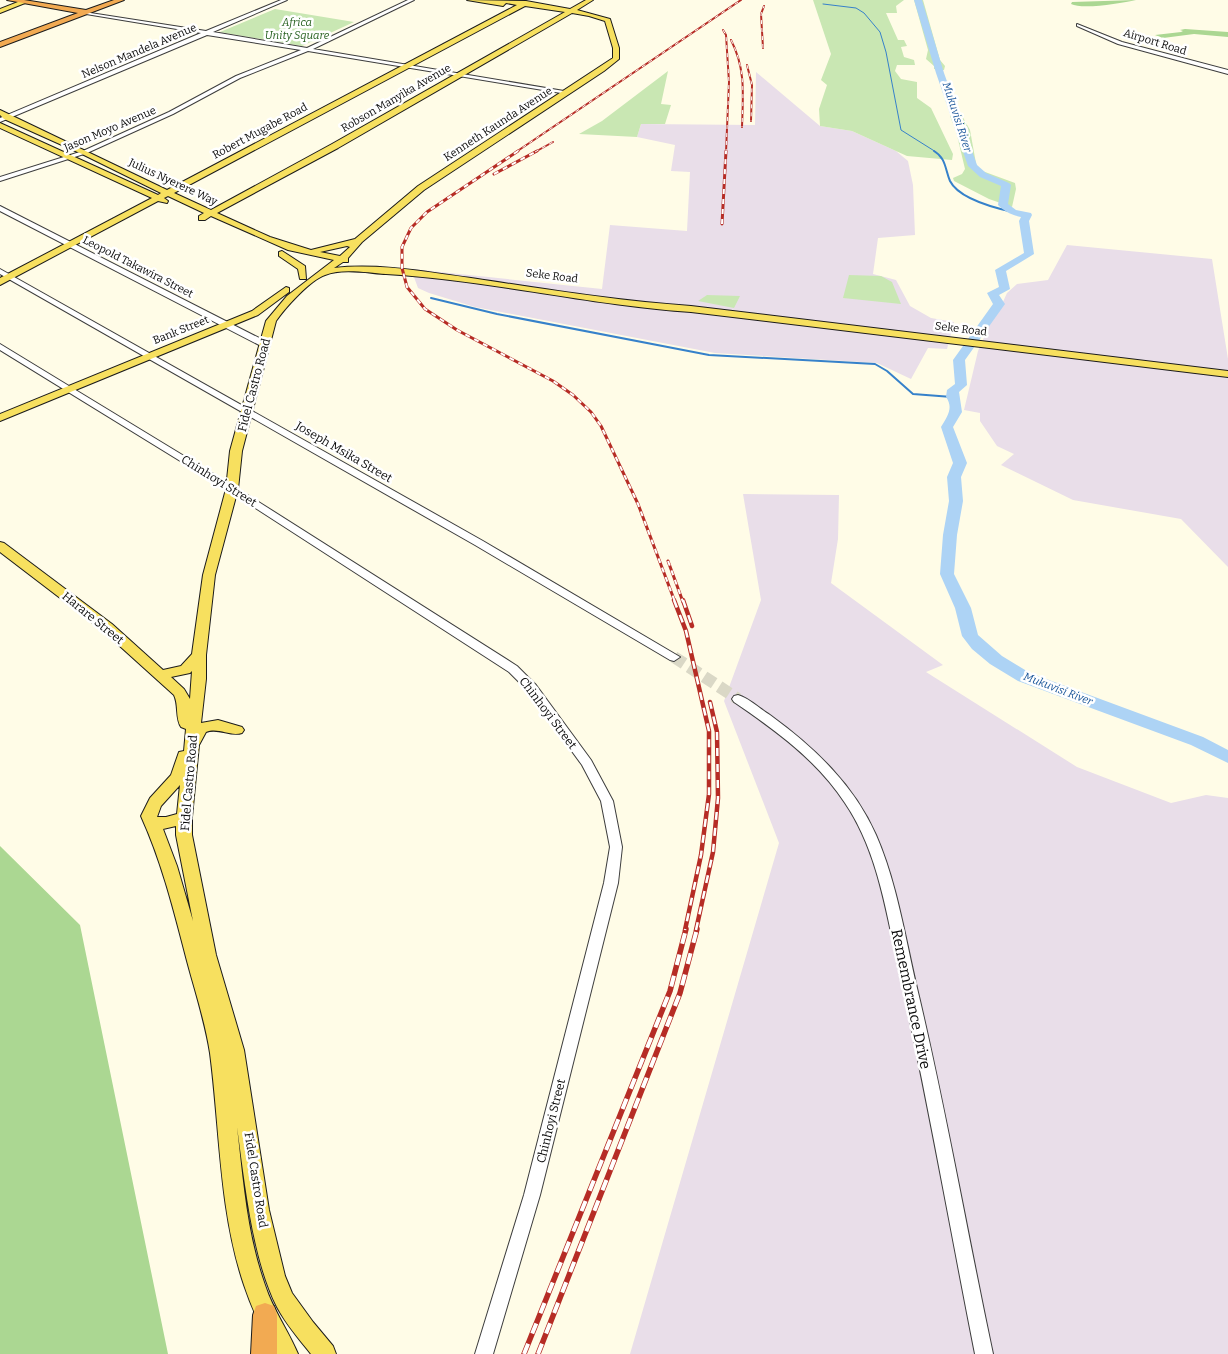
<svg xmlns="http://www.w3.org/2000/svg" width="1228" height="1354" font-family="Bitter,serif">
<rect width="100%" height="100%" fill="#fffce7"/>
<path fill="#e9dee9" d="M756,72L820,126L852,131L896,151L908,161L913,185L915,235L878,238L873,274L896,280L910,306L931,318L954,322L947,349L928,348L911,379L877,363L715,353L475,307L429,293L418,288L411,269L602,289L610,225L687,231L690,172L671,171L675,145L637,137L641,124L755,125Z
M1067,245L1212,259L1228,359V567L1181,519L1073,500L1001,465L1014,454L997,446L980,421V413L964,410L978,351L993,317L1002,304L1007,293L1017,284L1048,280Z
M743,494L839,495L838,539L831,583L943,665L926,672L1077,767L1171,803L1206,795L1228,798V1354H630L779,843L724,701L761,600Z"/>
<path fill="#c9e7b3" d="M813,0H904L896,6L897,13H886L898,40H904L907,46L901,47L904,57L914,60L915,65H897L895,71L901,79L917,82V98L931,108L953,154L952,160L907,156L852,131L820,126L819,109L827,85L821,80L831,54Z
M914,0H923L940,60L945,66L944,70L934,69V66L926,59L928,50Z
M275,9L354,22L302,46L220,32Z
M668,71L661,104L671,105L665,124H641L637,137L579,134L602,121Z
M961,114L970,130L977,169L1015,183L1016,189L1012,207L989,199L954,181L953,178L962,174L965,169L956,131L950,116Z
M849,275L881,276L892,282L901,304L843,298Z
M707,295L740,296L734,308L698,301Z"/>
<path fill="#abd792" d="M1136,0C1121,3 1083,10 1071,4L1072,2Z
M1185,29L1228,32V37L1194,34L1163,38L1155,35L1181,32L1183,31L1180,30Z
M0,846L80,925L168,1354H0Z"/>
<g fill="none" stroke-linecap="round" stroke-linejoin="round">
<path stroke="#3681ca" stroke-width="1" d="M823,4L856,8L864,13L880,32L886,52L901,130L936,152"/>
<path stroke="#3681ca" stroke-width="2" d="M934,151C946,158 945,169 950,181C959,199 995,208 1013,212
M431,298L497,314L709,355L875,364L887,371L913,394L952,397"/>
<path fill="#add3f5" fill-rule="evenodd" d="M914,0H922L944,73L977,165L986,173L1009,183L1011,185L1008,204L1016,210L1031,213L1032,215L1029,221L1034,254L1006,271L1010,289L999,295L1005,304L965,360L967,385L959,392L962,412L953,427L967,463L961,477L963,501L957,535L954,574L971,608L978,635L1002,656L1030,673L1203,737L1228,750V763L1191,745L1018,681L990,664L972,649L962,636L955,608L940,574L943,535L949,501L947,477L953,463L941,427C947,417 954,408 946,397L947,390L955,384L953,360L993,304L987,293L999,287L995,270L1024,253L1019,221L1021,217C1012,215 1005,212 998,205L1001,186L980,177L968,166L936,73Z"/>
<path stroke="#dad8c6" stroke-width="12" stroke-dasharray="12 6" stroke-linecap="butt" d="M674,657L738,699"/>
<g stroke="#3d3d3d" stroke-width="2">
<path id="minor" d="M281,0H287L213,32L307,48L408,0H414L313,49L570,92L567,94L308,51L240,78L173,114L87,153L0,181V177L83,151L169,112L236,76L301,50L207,35L0,122V118L201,33L86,14L84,12L206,31Z
M1077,24L1122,42L1228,70V74L1118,44L1077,26Z
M0,206L269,343L270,345L263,347L0,211Z
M0,269L483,541L680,657L674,661L670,660L475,545L0,274Z
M0,344L235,487L517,666L536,685L591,760L613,801L622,847L618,883L540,1195L493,1354H475L524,1195L604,883L610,847L601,801L582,765L528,691L509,672L229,491L0,350Z
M738,695C749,698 760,709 770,715C814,747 854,785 876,835C897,883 905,937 917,988C946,1109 967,1232 993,1354H975C950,1228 928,1101 900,975C887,917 879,853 845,803C817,760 775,730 734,702L732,699L734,696Z"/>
</g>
<g stroke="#1b1b1b" stroke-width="2">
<path id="major" d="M23,0L25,3L0,13V9Z
M467,0L526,1L570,9L586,0H593L577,10L610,19L619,48V59L604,71L424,190L362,242L348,258V262H343L334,268C379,263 427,272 471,278C544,289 617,301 691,306L1228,371V377L691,312C589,305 488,280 386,274C368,273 343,268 325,275C310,280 285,308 276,321L242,451L238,489L215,575L206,655V679L201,723L218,720L242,727L244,730L242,733C230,737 219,727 206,732L199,745L192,817V835L216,955L244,1050L269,1210L285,1276L292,1293L313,1322L333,1346L336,1354H311C299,1339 286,1324 277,1307C252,1258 245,1182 237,1127C243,1180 247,1235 265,1285C273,1310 288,1330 298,1354H275C263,1332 252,1309 244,1285C219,1211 220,1129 210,1053C205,1021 195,991 187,961C174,911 162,862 141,816L150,798L171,775L179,752L184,751L186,729L181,727C175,718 179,705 174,695L102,630L0,552V542L4,543L112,624L163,670L181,666L192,654L203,575L226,489L230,451L266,321L287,296L334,260L288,250L211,216L205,220H199V216L204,213L168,196L164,198L168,201L167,203L158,201L0,285V278L152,198L0,128V123L158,195L161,193L82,154L4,119L0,115V110L167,190L517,5L506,3L503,6ZM525,6L565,12L332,144L211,210L174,193ZM572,13L589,16L605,21L613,48V58L418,186L355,239L311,250L270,237L217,213L338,148ZM347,246L350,247L340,256L320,252ZM192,671L190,699L184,689L171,677L190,673ZM180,785L177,814L166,817H157L161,806ZM176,826V835L193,921L177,866L163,829Z
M282,251L305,266L306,279H300L298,269L279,256V252Z
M286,287L289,288V292L258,315L0,421V414L252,311Z"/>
</g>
<g stroke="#1b1b1b" stroke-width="2">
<path id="highway" d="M7,0H24L86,10L114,0H124L0,47V42L78,13Z
M265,1303L274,1306L277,1315V1354H251L253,1315L256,1306Z"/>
</g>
<use href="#minor" fill="#fff" fill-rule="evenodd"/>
<use href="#major" fill="#f7e05f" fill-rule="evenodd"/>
<use href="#highway" fill="#f2aa52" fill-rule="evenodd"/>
<g stroke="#b62c25" stroke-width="2">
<path id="rail-far3" d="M723,30L726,35L729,82L726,152
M731,40C746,69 743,96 742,127
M763,48L761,14L764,6
M747,65L752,85L751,121
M516,152L741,0
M535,152L553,142"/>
</g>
<g stroke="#b62c25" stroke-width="3">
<path id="rail-far2" d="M518,151L427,212L411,228L402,247V268L407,287L425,309L457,330L553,381L573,395L591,412L601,426L638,504L675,602
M494,174L537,151
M722,224L726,151
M668,561L683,602"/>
</g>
<g stroke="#b62c25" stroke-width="4.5">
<path id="rail-far1" d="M674,600L686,631L709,731V794L701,855L685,930
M683,600L692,626
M696,930L713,852L718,798L717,732L710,702"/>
</g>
<g stroke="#b62c25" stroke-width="5.5">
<path id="rail" d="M524,1354L670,991L686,929
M538,1354L680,993L697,929"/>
</g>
<use href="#rail-far3" stroke="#fff" stroke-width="1" stroke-dasharray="4" stroke-linecap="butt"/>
<use href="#rail-far2" stroke="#fff" stroke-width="2" stroke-dasharray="5" stroke-linecap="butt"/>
<use href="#rail-far1" stroke="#fff" stroke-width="2.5" stroke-dasharray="8" stroke-linecap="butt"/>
<use href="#rail" stroke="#fff" stroke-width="4" stroke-dasharray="11" stroke-linecap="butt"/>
</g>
<g text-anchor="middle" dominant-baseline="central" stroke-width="5" stroke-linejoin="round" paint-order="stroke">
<g font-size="11" font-style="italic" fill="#245f1d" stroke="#fff">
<text x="297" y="22">Africa<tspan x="297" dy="13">Unity Square</tspan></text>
</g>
<g font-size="11" fill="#0a0a0a" stroke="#fff">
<text transform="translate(1155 42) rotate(17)">Airport Road</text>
<text transform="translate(139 51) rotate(-23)">Nelson Mandela Avenue</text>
<text transform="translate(396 98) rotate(-30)">Robson Manyika Avenue</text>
<text transform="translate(498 124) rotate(-33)">Kenneth Kaunda Avenue</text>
<text transform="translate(110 129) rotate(-23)">Jason Moyo Avenue</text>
<text transform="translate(260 131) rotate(-28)">Robert Mugabe Road</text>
<text transform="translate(173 182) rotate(25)">Julius Nyerere Way</text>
<text transform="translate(138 267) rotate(27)">Leopold Takawira Street</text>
<text transform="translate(552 276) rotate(7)">Seke Road</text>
<text transform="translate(961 329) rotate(7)">Seke Road</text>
<text transform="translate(181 330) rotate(-22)">Bank Street</text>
</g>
<g font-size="11" font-style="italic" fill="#175398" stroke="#fff">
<text transform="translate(957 117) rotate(72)">Mukuvisi River</text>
<text transform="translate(1058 689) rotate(21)">Mukuvisi River</text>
</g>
<g font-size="12" fill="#0a0a0a" stroke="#fff">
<text transform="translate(254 385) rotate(-75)">Fidel Castro Road</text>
<text transform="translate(344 452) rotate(30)">Joseph Msika Street</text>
<text transform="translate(219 481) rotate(32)">Chinhoyi Street</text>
<text transform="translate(93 618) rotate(39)">Harare Street</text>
<text transform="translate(548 713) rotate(53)">Chinhoyi Street</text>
<text transform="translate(189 783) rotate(-85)">Fidel Castro Road</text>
<text transform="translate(551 1121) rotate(-76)">Chinhoyi Street</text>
<text transform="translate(256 1180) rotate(81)">Fidel Castro Road</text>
</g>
<g font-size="15" fill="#0a0a0a" stroke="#fff">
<text transform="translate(911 999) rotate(78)">Remembrance Drive</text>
</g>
</g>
</svg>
